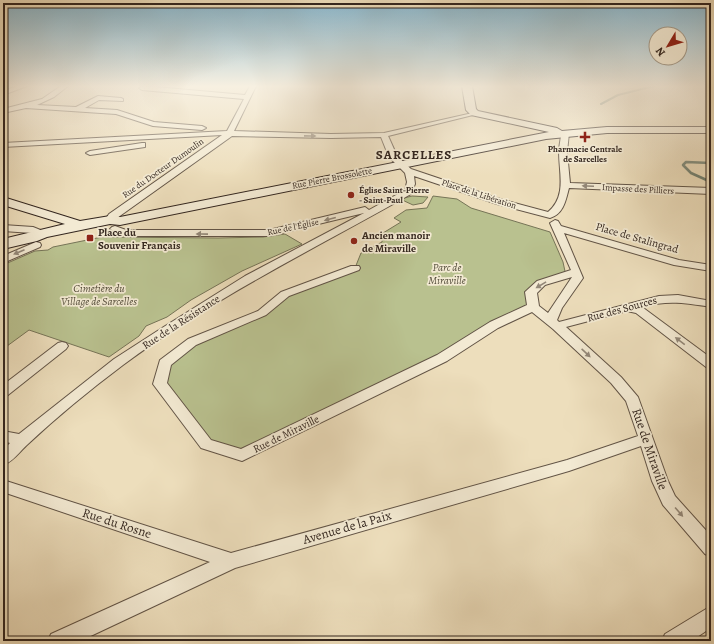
<svg xmlns="http://www.w3.org/2000/svg" width="714" height="644" font-family="Alegreya,serif">
<rect width="100%" height="100%" fill="#eddebc"/>
<filter id="stains"><feTurbulence type="fractalNoise" baseFrequency=".005" numOctaves="4"/><feColorMatrix values="0 0 0 0 .2 0 0 0 0 .09 0 0 0 0 .02 0 0 0 .5 -.17"/></filter>
<radialGradient id="worn" r=".72"><stop offset=".6" stop-color="#630" stop-opacity="0"/><stop offset="1" stop-color="#630" stop-opacity=".3"/></radialGradient>
<path fill="#b9c18f" stroke="#767457" d="M412,196L428,197L423,203L413,205L400,199Z
M433,196L457,199L471,208L550,232L563,262L566,276L541,283L533,302L473,338L242,455L206,444L160,385L165,363L192,342L262,313L285,294L355,268L361,253L382,242L383,233L401,222L394,218L406,210L427,208Z
M285,234L302,244L242,271L191,300L167,317L146,326L139,336L109,357L29,330L3,349V265L35,251L48,250L53,247L102,237L218,238L263,237Z"/>
<g fill="none" stroke-linecap="round" stroke-linejoin="round">
<path stroke="#718172" stroke-width="2" d="M601,104L618,95L654,86"/>
<path stroke="#718172" stroke-width="2.5" d="M711,163L686,162L683,165L691,173L711,182"/>
<g stroke="#625446" stroke-width="2">
<path id="street" d="M17,86H27L3,95V91Z
M61,86H68L54,97L37,105L76,107L98,96L121,98L123,99V101L99,100L85,108L117,110L154,122L202,126L206,128L202,130L153,126L116,114L26,108L3,113V109L42,99Z
M144,86L245,95L250,86H256L234,131L331,134L384,133L477,112V114L388,136L389,138L397,156L411,169L503,200L548,212C567,196 559,173 559,152C559,146 561,139 561,133L565,131L569,133L567,152L570,183L711,188V194L569,188C566,199 564,214 550,218L497,204L414,176L415,184L411,194C314,249 213,298 123,365C91,389 58,416 28,444C20,451 13,462 3,465V450L10,443L3,441V431L19,434L114,359L162,328L245,276L364,213L269,236H125L110,229L112,227L115,226L126,230H269L365,207L369,210L405,190L407,182L405,173L389,157L381,137L331,138L232,136L110,223L105,220L109,214L222,135L3,147V143L227,131L244,99L142,90L139,88Z
M142,143H145V147L90,155L86,153L90,151Z
M555,220L558,221L561,226L679,260L711,265V271L674,265L564,233L583,278L562,308L557,320L559,322L659,296L678,295L711,301V307C685,303 668,300 642,307L711,358V368L706,367L636,313L627,311L566,327L621,377L638,397L668,481L675,496L711,536V557L705,554L663,505L652,481L641,446L569,471L235,568L80,641H48L51,634L210,562L3,492V480L231,553L567,460L638,436L626,401L611,383L553,329L532,312L498,328L447,361L242,461L201,448L153,384L160,360L188,339L258,311L281,292L351,266H359L360,268L359,270L289,296L266,315L196,345L171,365L167,383L211,440L241,449L437,355L490,322L527,305L525,292L537,281L571,270L550,223ZM572,277L548,313L539,306L537,293L545,285Z
M3,225L33,227L48,233L43,236L32,233L3,231Z
M36,242L40,243L41,245L40,247L3,263V256Z
M62,342L66,343L68,346L66,349L8,395L3,397V385L58,343Z
M711,606V627C692,643 686,641 662,641L665,634Z"/>
</g>
<g stroke="#33261f" stroke-width="2">
<path id="secondary" d="M462,86H472L476,109L478,111L557,128L562,131L607,127H711V133H607L546,139L120,225L110,224L47,237L37,241L3,249V239L65,224L3,205V197L80,221L110,216L120,217L549,132L471,115L466,110Z"/>
</g>
<use href="#street" fill="#f3ead3" fill-rule="evenodd"/>
<use href="#secondary" fill="#f3ead3" fill-rule="evenodd"/>
</g>
<defs><path id="oneway-solid" d="M-6-.8H1V-3.2L6.5 0L1 3.2V.8H-6Z"/></defs>
<g fill="#938879">
<use href="#oneway-solid" transform="translate(310 136) rotate(1)"/>
<use href="#oneway-solid" transform="translate(588 186) rotate(-177)"/>
<use href="#oneway-solid" transform="translate(330 219) rotate(165)"/>
<use href="#oneway-solid" transform="translate(202 234) rotate(-179)"/>
<use href="#oneway-solid" transform="translate(19 252) rotate(157)"/>
<use href="#oneway-solid" transform="translate(541 285) rotate(149)"/>
<use href="#oneway-solid" transform="translate(680 341) rotate(-143)"/>
<use href="#oneway-solid" transform="translate(586 353) rotate(43)"/>
<use href="#oneway-solid" transform="translate(679 512) rotate(49)"/>
</g>
<linearGradient id="sky" x2="0" y2="1"><stop stop-color="#89b8cf"/><stop offset="0.49" stop-color="#f7f0e1"/><stop offset="1" stop-color="#f7f0e1" stop-opacity="0"/></linearGradient>
<rect width="714" height="176" fill="url(#sky)"/>
<g fill="#8f2418" stroke="#f3ead3" stroke-width="1.5">
<path d="M583 131h4v4h4v4h-4v4h-4v-4h-4v-4h4z"/>
<circle cx="351" cy="195" r="4"/>
<rect x="86" y="234" width="8" height="8" rx="2"/>
<circle cx="354" cy="241" r="4"/>
</g>
<g text-anchor="middle" dominant-baseline="central" stroke-width="3.5" stroke-linejoin="round" paint-order="stroke">
<g font-size="9" font-weight="bold" fill="#33261f" stroke="#f3ead3">
<text x="585" y="149">Pharmacie Centrale<tspan x="585" dy="10">de Sarcelles</tspan></text>
<text x="359" y="190" text-anchor="start">Église Saint-Pierre<tspan x="359" dy="10">- Saint-Paul</tspan></text>
</g>
<g font-size="9" fill="#33261f" stroke="#f3ead3">
<text transform="translate(163 168) rotate(-35)">Rue du Docteur Dumoulin</text>
<text transform="translate(332 178) rotate(-11)">Rue Pierre Brossolette</text>
<text transform="translate(638 189) rotate(3)">Impasse des Pilliers</text>
<text transform="translate(479 194) rotate(18)">Place de la Libération</text>
<text transform="translate(293 227) rotate(-12)">Rue de l'Église</text>
</g>
<g font-size="11" font-weight="bold" fill="#33261f" stroke="#f3ead3" text-anchor="start">
<text x="98" y="232">Place du<tspan x="98" dy="13">Souvenir Français</tspan></text>
<text x="362" y="235">Ancien manoir<tspan x="362" dy="13">de Miraville</tspan></text>
</g>
<g font-size="11" fill="#33261f" stroke="#f3ead3">
<text transform="translate(637 238) rotate(16)">Place de Stalingrad</text>
<text transform="translate(622 309) rotate(-15)">Rue des Sources</text>
<text transform="translate(181 322) rotate(-33)">Rue de la Résistance</text>
<text transform="translate(286 434) rotate(-26)">Rue de Miraville</text>
</g>
<g font-size="11" font-style="italic" fill="#544d3b" stroke="#f3ead3">
<text x="447" y="267">Parc de<tspan x="447" dy="13">Miraville</tspan></text>
<text x="99" y="288">Cimetière du<tspan x="99" dy="13">Village de Sarcelles</tspan></text>
</g>
<g font-size="13" font-weight="bold" letter-spacing="1" fill="#33261f" stroke="#f3ead3">
<text x="414" y="154">SARCELLES</text>
</g>
<g font-size="13" fill="#33261f" stroke="#f3ead3">
<text transform="translate(650 449) rotate(71)">Rue de Miraville</text>
<text transform="translate(117 523) rotate(18)">Rue du Rosne</text>
<text transform="translate(347 527) rotate(-16)">Avenue de la Paix</text>
</g>
</g>
<rect width="714" height="644" fill="none" stroke="#eddebc" stroke-width="16"/>
<rect x="4" y="4" width="706" height="636" fill="none" stroke="#33261f" stroke-width="2"/>
<rect x="8" y="8" width="698" height="628" fill="none" stroke="#33261f"/>
<g transform="translate(668 46) rotate(232)"><circle r="19" fill="#f3ead3" stroke="#a69c8b"/>
<path d="M0-3L7 15L0 10L-7 15Z" fill="#8f2418"/>
<text y="-6" font-size="11" font-weight="bold" text-anchor="middle" fill="#33261f">N</text>
</g>
<rect width="100%" height="100%" filter="url(#stains)"/>
<rect width="100%" height="100%" fill="url(#worn)"/>
</svg>
